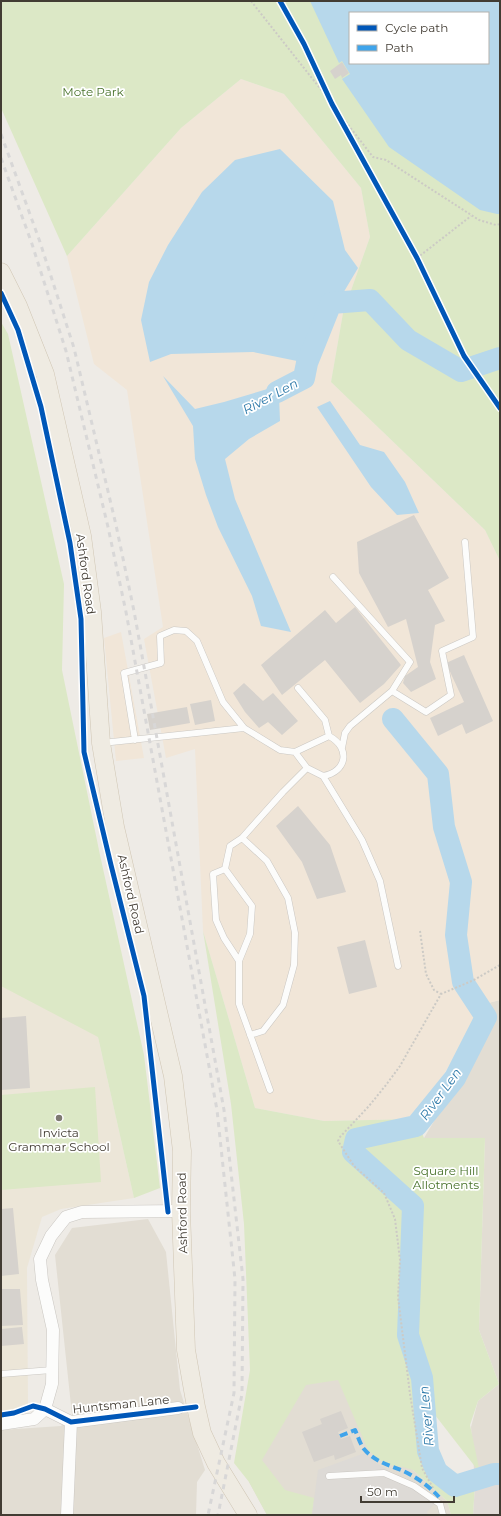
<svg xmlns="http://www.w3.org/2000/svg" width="501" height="1516" font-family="Montserrat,sans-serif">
<rect width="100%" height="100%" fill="#eeebe6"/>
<path fill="#e2ddd3" d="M500,1000V1481L475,1484L471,1427L478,1401L499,1384L479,1330L485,1138H424L491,1025L488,1003Z
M148,1219L166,1252L180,1390L205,1470L197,1482L196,1515H1V1430L61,1426L72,1415L55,1255L72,1228Z
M396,1370L413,1470L447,1501L451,1515H267L249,1482L290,1385Z"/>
<path fill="#f1e6d8" d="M241,79L284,94L361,188L370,237L343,313L331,382L485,530L500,561V1000L488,1003L416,1119L324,1121L255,1108L203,931L195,749L166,758L144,639L163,627L127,390L94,364L67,256L181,128Z
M121,632L144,758L116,761L104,638Z"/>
<path fill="#e1dcd7" d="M500,1481V1515H473L475,1484Z"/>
<path fill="#ece6d8" d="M1,982L95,1002L98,1037L134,1198L61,1209L42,1217L27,1268L28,1404L11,1411L1,1412Z"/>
<path fill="#dce8c6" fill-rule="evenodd" d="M1,1H500V561L485,530L331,382L343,313L370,237L361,188L284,94L241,79L181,128L67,256L1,108ZM350,13H488V63H350Z
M1,322L8,334L64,584L62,670L100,855L144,1055L160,1188L134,1198L98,1037L1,986Z
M203,931L255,1108L324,1121L416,1119L424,1138H485L479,1330L499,1384L478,1401L470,1425L480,1473L435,1415L427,1390L421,1363L418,1412L433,1472L450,1490L475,1484L473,1515H451L447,1501L413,1470L403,1467L389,1465L378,1459L368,1450L338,1380L306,1385L262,1460L285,1490L314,1498L312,1515H267L249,1482L234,1463L250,1370L244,1224L231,1104Z
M95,1087L101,1182L1,1190V1095Z"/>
<path fill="#dddad6" d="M365,1453L376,1463L437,1501L427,1512L428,1515H312L318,1470Z"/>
<path fill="#b7d8eb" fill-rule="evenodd" d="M310,1H500V214H497L480,210L389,147L342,79L350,74L342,61L339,63ZM350,13H488V63H350Z
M280,149L333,201L345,250L358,268L342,295L331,303L315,344L317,356L307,363L253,352L171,354L150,362L141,320L149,282L168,245L202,192L235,160Z
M163,376L195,409L224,402L304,378L309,385L279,395L280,421L249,439L225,459L235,499L291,632L261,626L252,596L218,527L206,495L195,459L193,426Z
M330,401L360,445L384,452L405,482L419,513L397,515L371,487L317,407Z"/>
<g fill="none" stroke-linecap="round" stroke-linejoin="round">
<path stroke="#b7d8eb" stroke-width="22" d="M277,392L304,378L307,363L331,303L370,300L408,340L461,371L500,358
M393,719L438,774L444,827L461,882L456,935L463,982L486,1017L455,1078L416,1126L356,1139L353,1152L413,1206L408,1335L422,1378L428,1451L437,1472L455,1486L494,1474H500"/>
</g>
<path fill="#d6d2cd" d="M342,62L349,73L342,78L341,75L335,79L330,71Z
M414,515L449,578L428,590L445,621L435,625L430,662L436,679L411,692L403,683L405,676L418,667L406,619L388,627L359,573L357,542Z
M355,607L401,665L384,684L360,703L325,660L282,695L261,665L325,610L336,623Z
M464,655L493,721L466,734L462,724L438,736L430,718L464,702L446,663Z
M244,683L263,701L273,693L298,721L282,735L268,722L259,728L245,712L233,693Z
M211,700L215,721L195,725L190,704Z
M187,707L190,723L150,730L147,714Z
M298,806L330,845L346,892L317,899L302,862L276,826Z
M365,940L377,987L349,994L337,947Z
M26,1016L30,1088L1,1090V1018Z
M13,1208L19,1274L1,1276V1209Z
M1,1289H20L23,1325L1,1326Z
M22,1327L24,1344L1,1346V1329Z
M341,1411L348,1428L338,1432L341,1439L350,1436L356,1452L335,1460L334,1455L314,1462L302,1432L322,1424L320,1419Z"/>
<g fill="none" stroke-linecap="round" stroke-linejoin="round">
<g stroke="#cac7c2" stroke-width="7">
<path id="lane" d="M464,356L500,408
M333,577L410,662L392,691
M298,688L325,720L329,736C351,748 347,772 323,776L307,768L295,752L329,736
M135,740L124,673L161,663L160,636L174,630L186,631L197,641L223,702L244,728
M102,743L244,728L280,750L295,752
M342,748L345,733L350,726L392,691L426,712L451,695L442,651L473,637L465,542
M323,776L362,840L380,881L398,966
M242,838L267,861L288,898L295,933L294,965L283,1005L263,1031L250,1035
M225,869L213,874L216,920L224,938L239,961
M270,1090L239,1004V961L250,934L252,906L225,869L230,846L242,838L283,792L307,768
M1,1374L52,1370
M329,1476L384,1473L414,1486L440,1504L443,1515"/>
</g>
<g stroke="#cac7c2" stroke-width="13">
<path id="street" d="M45,1409L71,1422L178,1408
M1,1424L34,1419L45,1409L52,1384L53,1330L42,1280L40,1259L51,1236L66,1217L82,1212L181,1211
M67,1515L71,1422"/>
</g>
<g stroke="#d0c6b4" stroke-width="19">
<path id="primary" d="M1,272L18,306L45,374L82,536L92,612L101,743L115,827L173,1076L182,1151L181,1211L186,1350L196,1407L202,1433L216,1463L248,1515"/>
</g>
<path stroke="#cccac5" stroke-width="2" stroke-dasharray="2 2" stroke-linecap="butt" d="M251,1L330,101
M280,1L304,44L332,104L417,258L460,348
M336,109L373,157L386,160L479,220L496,225L500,224
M417,258L471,216
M420,931L426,974L434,990L441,994
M433,1488L422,1468L410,1394L398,1297L400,1260L395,1219L384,1193L354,1166L338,1141L340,1137L369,1106L386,1085L400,1066L441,994L474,980L500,965"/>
<use href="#lane" stroke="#fcfcfb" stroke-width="6"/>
<use href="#street" stroke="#fcfcfb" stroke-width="12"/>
<use href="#primary" stroke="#efebe2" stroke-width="18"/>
<path stroke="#d8d7d7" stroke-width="3" stroke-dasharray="5 5" stroke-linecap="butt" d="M1,134L40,242L74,348L116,525L134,611L224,1110L243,1279L242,1394L218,1515
M1,158L32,244L66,351L108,527L126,612L217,1110L235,1279L234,1393L208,1515"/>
<path stroke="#3fa4eb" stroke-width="4" stroke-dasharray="8 4" stroke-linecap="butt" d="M340,1436L355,1430C358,1436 360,1444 364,1449C374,1461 388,1465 401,1470C415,1476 429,1486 439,1497"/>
<g stroke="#fff" stroke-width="8">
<path id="cycleway" d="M280,1L304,44L332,104L417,258L464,356L500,408
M1,293L18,330L41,407L70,543L81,619L84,752L111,865L144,996L168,1212
M1,1415L14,1413L33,1406L45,1409L71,1422L196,1407"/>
</g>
<use href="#cycleway" stroke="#0057b8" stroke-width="5"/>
</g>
<circle fill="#7e7972" stroke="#fff" stroke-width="1.5" cx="59" cy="1118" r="4"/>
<g text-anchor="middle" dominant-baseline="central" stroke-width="3.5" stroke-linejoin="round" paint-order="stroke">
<g font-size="12" fill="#477129" stroke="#fff">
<text x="93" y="91">Mote Park</text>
<text x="446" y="1170">Square Hill<tspan x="446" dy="14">Allotments</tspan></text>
</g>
<g font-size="12" fill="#423c33" stroke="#fff">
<text transform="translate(86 574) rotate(82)">Ashford Road</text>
<text transform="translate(131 894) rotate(77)">Ashford Road</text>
<text transform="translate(182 1213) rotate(-91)">Ashford Road</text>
<text transform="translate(121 1404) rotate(-6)">Huntsman Lane</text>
</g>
<g font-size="12" fill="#423c33" stroke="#fff">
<text x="59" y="1132">Invicta<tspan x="59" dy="14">Grammar School</tspan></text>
</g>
<g font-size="13" font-style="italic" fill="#307baa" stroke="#fff">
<text transform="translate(270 396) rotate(-28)">River Len</text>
<text transform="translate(440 1094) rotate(-54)">River Len</text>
<text transform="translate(426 1416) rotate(-95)">River Len</text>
</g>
</g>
<rect width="501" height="1516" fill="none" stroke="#423c33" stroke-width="4"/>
<rect x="349" y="12" width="140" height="52" fill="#ffffff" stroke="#b3b1ad"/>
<rect x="357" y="25" width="20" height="6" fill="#0057b8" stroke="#b3b1ad"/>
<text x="385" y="32" font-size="12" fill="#423c33">Cycle path</text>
<rect x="357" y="45" width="20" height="6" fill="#3fa4eb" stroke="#b3b1ad"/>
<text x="385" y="52" font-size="12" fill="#423c33">Path</text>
<path d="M361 1496v6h93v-6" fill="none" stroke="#423c33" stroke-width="2"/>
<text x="367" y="1496" font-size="12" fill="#423c33" stroke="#ffffff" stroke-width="3" paint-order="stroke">50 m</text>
</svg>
